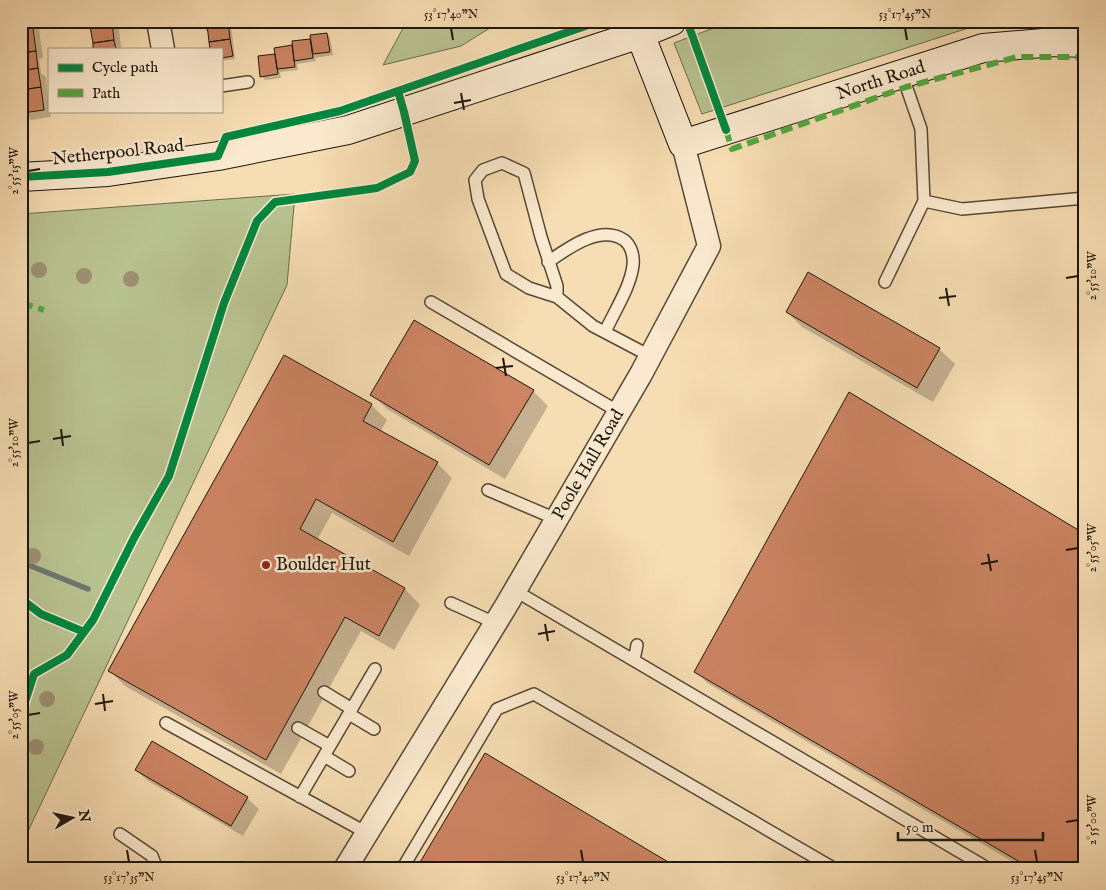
<svg xmlns="http://www.w3.org/2000/svg" width="1106" height="890" font-family="'IM FELL English',serif">
<rect width="100%" height="100%" fill="#f7ddb3"/>
<filter id="stains"><feTurbulence type="fractalNoise" baseFrequency=".004" numOctaves="4"/><feColorMatrix values="0 0 0 0 .2 0 0 0 0 .09 0 0 0 0 .02 0 0 0 .5 -.17"/></filter>
<radialGradient id="worn" r=".72"><stop offset=".6" stop-color="#630" stop-opacity="0"/><stop offset="1" stop-color="#630" stop-opacity=".3"/></radialGradient>
<path fill="#b8c290" stroke="#6a6c4e" d="M407,21H501L461,46L383,65Z
M732,21H990L702,114L674,43Z
M295,194L287,285L21,846V214Z"/>
<path fill="#0003" fill-rule="evenodd" d="M21,21H41L38,22L43,58L39,59L41,73L46,77L49,111H50L51,117L31,120L24,113Z
M91,21H118L121,47L118,49H95Z
M200,21H225L231,26L235,59L221,61V49L201,24ZM205,22H213V24L205,25Z
M343,21H364L361,29Z
M327,34L330,37L333,55L315,58L316,61L297,64L298,70L280,72L281,78L265,80L262,76L276,55L275,49L294,46L293,42L312,40Z
M809,274L939,349L955,364L933,402L802,327L787,312Z
M533,391L548,406L505,479L387,409L372,394Z
M371,405L387,420L380,432L437,463L452,478L409,556L332,513L317,540L405,589L420,605L394,650L361,631L281,774L125,686L110,671Z
M696,671L1085,869H1025L707,683Z
M136,770L247,798L259,809L243,836L148,781Z"/>
<g fill="none" stroke-linecap="round" stroke-linejoin="round">
<path stroke="#6c7872" stroke-width="5.5" d="M21,562L88,589"/>
</g>
<path fill="#cc8463" stroke="#1d160d" d="M21,21H32L36,51L21,53Z
M89,21H112L114,40L93,43Z
M199,21H219V22L199,25Z
M228,21L230,39L209,42L207,24Z
M327,33L330,52L313,54L310,35Z
M230,39L233,56L221,58V49H210L209,42Z
M310,39L313,58L294,61L292,41Z
M114,40L116,49H93V43Z
M292,45L295,67L277,69L274,48Z
M36,51L38,68L21,71V53Z
M275,54L278,74L260,77L258,56Z
M38,68L41,87L21,90V71Z
M41,87L44,110L22,113L21,90Z
M808,272L940,348L917,388L786,312Z
M414,320L534,390L489,465L370,395Z
M284,355L372,404L363,421L438,462L393,542L316,499L300,529L405,588L379,636L345,617L266,760L108,671Z
M849,392L1085,534V869H1032L694,672Z
M152,741L248,797L231,826L135,770Z
M485,753L680,869H416Z"/>
<g fill="none" stroke-linecap="round" stroke-linejoin="round">
<g stroke="#544836" stroke-width="14">
<path id="lane" d="M221,86L248,82
M924,201L962,209L1085,198
M548,262C568,248 601,224 624,240C631,245 634,256 633,265C631,286 614,312 605,332
M885,282L924,201L921,129L902,74
M557,297V286L541,237L524,173L502,163L483,170L475,180L478,199L506,274L529,288L557,297L593,326L650,356
M431,302L619,412
M488,490L556,519
M514,590L989,869
M451,603L495,623
M634,660L637,645
M324,692L352,709
M349,714L374,729
M166,723L367,833
M298,728L330,746
M324,756L349,771
M300,797L375,669
M120,834L152,856L157,869
M402,869L497,709L534,694L835,869"/>
</g>
<g stroke="#544836" stroke-width="25">
<g id="street">
<path d="M158,21L163,49"/>
<path id="s1" d="M345,869L506,606L641,374L709,246L683,144"/>
</g>
</g>
<g stroke="#1d160d" stroke-width="30">
<g id="secondary">
<path id="s2" d="M640,34L683,144L983,48L1055,42L1085,43"/>
<path d="M21,177L108,172L218,156L348,130L640,34L672,21"/>
</g>
</g>
<use href="#lane" stroke="#fae9ce" stroke-width="11"/>
<use href="#street" stroke="#fae9ce" stroke-width="22"/>
<use href="#secondary" stroke="#fae9ce" stroke-width="28"/>
<path stroke="#52a941" stroke-width="6" stroke-dasharray="12 6" stroke-linecap="butt" d="M726,130L732,149L906,87L1017,57H1085
M21,303L44,310"/>
<g stroke="#fae9ce" stroke-width="11">
<path id="cycleway" d="M687,21L726,130
M21,177L108,172L218,156L226,137L340,111L600,21
M21,599L41,614L84,632
M21,714L34,674L67,655L93,620L134,538L169,476L224,303L257,221L275,202L377,188L410,172L415,161L404,112L398,91"/>
</g>
<use href="#cycleway" stroke="#00873e" stroke-width="8"/>
</g>
<g fill="#9d9171">
<circle cx="39" cy="270" r="8"/>
<circle cx="84" cy="276" r="8"/>
<circle cx="131" cy="279" r="8"/>
<circle cx="33" cy="556" r="8"/>
<circle cx="47" cy="699" r="8"/>
<circle cx="36" cy="747" r="8"/>
</g>
<path fill="none" stroke="#1d160d" stroke-width="2" d="M451,28L453,40M905,28L907,40M461,93L464,110M454,103L471,100M28,171L40,169M1066,278L1078,276M946,288L949,306M939,298L956,296M503,358L506,376M496,368L513,366M61,429L63,446M53,439L71,436M28,443L40,441M1066,550L1078,548M988,554L991,571M981,564L998,561M545,624L548,641M538,634L555,631M103,694L105,711M95,704L113,701M28,715L40,713M1066,822L1078,820M127,850L129,862M581,850L583,862M1035,850L1037,862"/>
<circle fill="#8f2418" stroke="#fae9ce" stroke-width="2" cx="266" cy="565" r="5"/>
<g text-anchor="middle" dominant-baseline="central" stroke-width="5" stroke-linejoin="round" paint-order="stroke">
<g font-size="18" fill="#1d160d" stroke="#fae9ce">
<text stroke="none"><textPath href="#s2" startOffset="326">North Road</textPath></text>
<text transform="translate(118 153) rotate(-6)">Netherpool Road</text>
<text stroke="none"><textPath href="#s1" startOffset="472">Poole Hall Road</textPath></text>
</g>
<g font-size="18" fill="#1d160d" stroke="#fae9ce" text-anchor="start">
<text x="276" y="565">Boulder Hut</text>
</g>
</g>
<rect width="1106" height="890" fill="none" stroke="#f7ddb3" stroke-width="55"/>
<rect x="48" y="48" width="175" height="65" fill="#fae9ce" stroke="#a29581"/>
<rect x="58" y="64" width="25" height="8" fill="#00873e" stroke="#a29581"/>
<text x="92" y="72" font-size="15" fill="#1d160d">Cycle path</text>
<rect x="58" y="89" width="25" height="8" fill="#52a941" stroke="#a29581"/>
<text x="92" y="98" font-size="15" fill="#1d160d">Path</text>
<g transform="translate(72 818) rotate(81)" stroke="#fae9ce" stroke-width="4" paint-order="stroke">
<path d="M0-4L9 19L0 12L-9 19Z" fill="#1d160d"/>
<text y="-8" font-size="14" font-weight="bold" text-anchor="middle" fill="#1d160d">N</text>
</g>
<path d="M898 832v8h145v-8" fill="none" stroke="#1d160d" stroke-width="2.5"/>
<text x="906" y="832" font-size="15" fill="#1d160d" stroke="#fae9ce" stroke-width="4" paint-order="stroke">50 m</text>
<rect x="28" y="28" width="1050" height="834" fill="none" stroke="#1d160d" stroke-width="2"/>
<g font-size="12" text-anchor="middle" fill="#1d160d">
<text x="451" y="18">53°17'40"N</text>
<text x="905" y="18">53°17'45"N</text>
<text transform="translate(14 171) rotate(-90)" y="4">2°55'15"W</text>
<text transform="translate(1092 276) rotate(-90)" y="4">2°55'10"W</text>
<text transform="translate(14 443) rotate(-90)" y="4">2°55'10"W</text>
<text transform="translate(1092 548) rotate(-90)" y="4">2°55'05"W</text>
<text transform="translate(14 715) rotate(-90)" y="4">2°55'05"W</text>
<text transform="translate(1092 820) rotate(-90)" y="4">2°55'00"W</text>
<text x="129" y="881">53°17'35"N</text>
<text x="583" y="881">53°17'40"N</text>
<text x="1037" y="881">53°17'45"N</text>
</g>
<rect width="100%" height="100%" filter="url(#stains)"/>
<rect width="100%" height="100%" fill="url(#worn)"/>
</svg>
